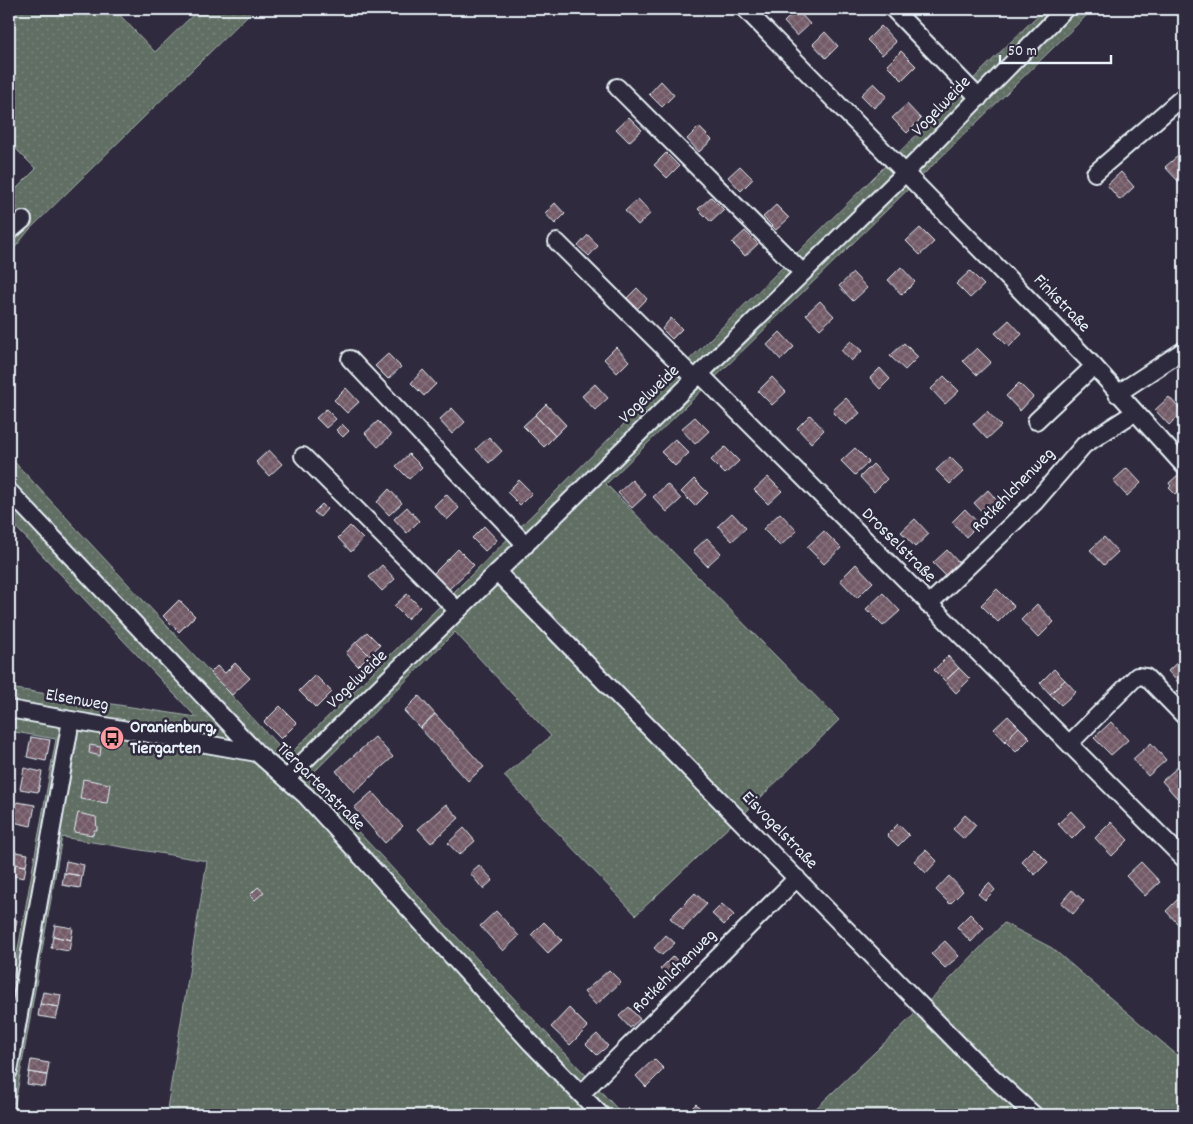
<svg xmlns="http://www.w3.org/2000/svg" width="1193" height="1124" font-family="Dekko,sans-serif">
<defs>
<pattern id="grass-dots" width="8" height="8" patternUnits="userSpaceOnUse" patternTransform="scale(1.25)"><rect width="8" height="8" fill="#606e63"/><path d="M2 2h.1M6 6h.1" fill="none" stroke="#77837a" stroke-width="1.8" stroke-linecap="round"/></pattern>
<pattern id="building-cross-hatch" width="8" height="8" patternUnits="userSpaceOnUse" patternTransform="scale(1.25)"><rect width="8" height="8" fill="#725a66"/><path d="M0 0l8 8M0 8l8-8" fill="none" stroke="#86727d"/></pattern>
</defs>
<rect width="100%" height="100%" fill="#2f2a3d"/>
<filter id="ink" filterUnits="userSpaceOnUse"><feTurbulence type="fractalNoise" baseFrequency=".02" numOctaves="2"/><feDisplacementMap in="SourceGraphic" scale="10" xChannelSelector="R" yChannelSelector="G"/><feConvolveMatrix kernelMatrix="1 2 1 2 8 2 1 2 1" color-interpolation-filters="sRGB"/></filter>
<g filter="url(#ink)">
<path fill="url(#grass-dots)" stroke="#a4b0ae" d="M9,9H114L155,52L199,9H254L29,230L9,255V196L36,169L9,142Z
M1044,9H1093L606,484L839,720L743,815L925,1005L1004,923L1052,948L1184,1061V1115H809L920,1009L735,821L636,915L504,776L551,736L455,632L308,778L623,1115H166L207,861L62,837L13,1115H9V999L56,739L9,731V688L196,717L9,520V456L288,756Z"/>
<path fill="url(#building-cross-hatch)" stroke="#e8f1f8" d="M797,10L810,24L797,36L784,22Z
M881,26L896,42L882,55L867,40Z
M825,32L838,46L826,58L813,44Z
M901,51L916,66L902,80L887,65Z
M661,81L674,95L662,107L649,94Z
M874,83L887,96L874,108L861,95Z
M907,104L921,119L907,133L892,118Z
M629,117L642,130L629,142L616,129Z
M699,127L712,140L699,152L687,139Z
M666,153L679,166L667,178L654,165Z
M1179,155L1184,160V177L1179,182L1165,167Z
M740,166L753,179L741,191L728,177Z
M1121,172L1134,187L1120,200L1107,185Z
M1184,191V206L1177,198Z
M711,197L724,210L711,222L698,209Z
M638,199L651,213L638,225L625,211Z
M555,203L565,214L555,224L545,213Z
M776,205L789,218L776,230L763,217Z
M920,228L934,242L920,255L906,241Z
M745,231L758,244L745,256L732,243Z
M588,235L598,246L589,256L578,246Z
M901,267L915,282L902,295L888,280Z
M970,271L984,285L970,298L956,284Z
M853,273L867,288L853,301L839,286Z
M637,288L647,299L637,309L627,298Z
M820,301L834,316L820,329L806,314Z
M671,318L682,329L672,339L662,329Z
M1009,320L1022,334L1009,347L995,333Z
M780,332L794,347L781,360L767,345Z
M851,341L862,351L851,361L841,350Z
M904,343L918,357L905,370L890,356Z
M616,347L629,361L617,373L604,359Z
M977,348L991,362L977,375L963,361Z
M388,354L401,367L388,379L375,366Z
M880,368L890,379L880,389L870,378Z
M423,370L436,384L424,396L411,383Z
M944,376L959,391L945,404L931,389Z
M772,377L786,392L772,405L758,391Z
M1019,383L1033,397L1020,411L1006,396Z
M595,384L608,398L595,410L582,396Z
M346,388L359,402L347,413L334,400Z
M1169,397L1183,412L1169,425L1155,410Z
M846,398L860,413L846,425L832,411Z
M546,404L566,425L555,436L535,415Z
M452,408L465,422L452,434L439,420Z
M326,409L336,419L326,428L316,418Z
M987,411L1001,426L987,439L973,424Z
M535,415L555,436L544,447L523,426Z
M810,415L824,430L811,443L797,428Z
M695,417L709,431L695,444L681,429Z
M378,421L391,435L378,447L365,433Z
M342,424L349,431L343,437L336,430Z
M489,437L502,451L489,463L476,449Z
M675,439L689,453L675,466L661,452Z
M725,447L739,461L725,474L711,460Z
M855,448L869,462L855,475L841,461Z
M269,450L282,464L269,476L256,462Z
M409,454L422,467L409,479L396,466Z
M950,457L964,471L950,484L936,470Z
M873,464L887,479L874,492L860,477Z
M1127,468L1141,483L1127,496L1113,481Z
M1178,475L1184,481V486L1175,494L1169,488L1171,486L1169,483Z
M768,477L782,491L768,504L754,490Z
M694,479L708,493L695,506L681,492Z
M519,480L532,493L520,505L507,492Z
M632,480L646,495L632,508L618,493Z
M667,484L681,499L667,512L653,497Z
M389,489L402,503L389,515L377,502Z
M988,490L1001,505L988,518L974,503Z
M446,494L459,508L447,520L434,506Z
M322,504L327,509L320,517L314,512Z
M407,507L419,521L407,533L394,519Z
M965,509L979,524L966,537L952,522Z
M732,513L746,528L732,541L718,526Z
M780,513L797,531L780,546L763,529Z
M915,519L929,534L915,547L901,532Z
M350,526L363,539L351,552L338,538Z
M484,526L497,540L485,551L472,538Z
M824,531L841,548L824,564L807,547Z
M1104,537L1118,552L1104,565L1090,550Z
M707,538L721,553L707,566L693,551Z
M458,549L474,565L448,590L433,574Z
M947,550L960,564L947,577L933,563Z
M856,564L873,582L857,598L840,580Z
M382,565L395,579L382,591L369,577Z
M997,589L1014,606L998,622L981,605Z
M883,593L900,611L883,626L866,609Z
M407,594L420,607L407,619L394,606Z
M179,600L195,616L179,632L163,616Z
M1037,604L1054,622L1038,638L1021,620Z
M367,632L380,645L369,655L356,642Z
M356,642L369,655L358,666L346,653Z
M948,656L959,668L945,681L934,670Z
M1184,656V687L1183,688L1168,671Z
M235,663L250,678L232,695L210,673L217,666L225,673Z
M959,668L970,679L956,693L945,681Z
M1054,669L1065,680L1050,694L1040,683Z
M315,675L332,692L316,708L299,691Z
M1065,680L1076,692L1061,705L1050,694Z
M419,696L435,714L420,728L404,711Z
M280,706L297,723L281,739L264,722Z
M435,714L484,767L468,781L420,728Z
M1008,716L1019,727L1005,741L994,729Z
M1111,722L1128,740L1111,755L1094,738Z
M1019,727L1030,738L1016,752L1005,741Z
M31,737L50,740L46,761L27,757Z
M375,737L393,757L354,792L336,771Z
M1151,743L1166,760L1148,776L1133,759Z
M90,745L101,747L100,756L89,753Z
M1180,765L1184,769V791L1177,798L1162,781Z
M24,768L42,772L38,792L20,789Z
M83,779L110,784L107,803L80,799Z
M372,792L403,826L385,843L354,808Z
M17,802L35,805L31,826L13,822Z
M446,804L459,818L431,843L418,829Z
M1071,811L1085,826L1072,839L1058,824Z
M78,813L96,817L97,830H94L93,835L74,832Z
M965,815L976,825L964,839L953,829Z
M1111,822L1128,840L1112,856L1095,838Z
M898,824L909,835L898,846L887,835Z
M464,828L475,841L459,855L448,843Z
M1034,848L1048,862L1035,875L1021,861Z
M926,850L937,861L926,873L914,861Z
M10,851L28,854L26,866L9,863Z
M66,861L84,865L82,876L64,873Z
M1141,862L1160,882L1145,896L1126,876Z
M9,863L26,866L24,878L9,875Z
M479,865L493,880L483,889L470,873Z
M64,873L82,876L80,888L62,885Z
M949,876L963,891L950,904L936,890Z
M989,883L995,890L985,900L978,894Z
M258,887L264,892L255,900L250,895Z
M1072,890L1084,901L1073,914L1061,903Z
M695,893L707,904L683,930L670,918Z
M1180,897L1184,901V916L1177,923L1166,911Z
M722,904L734,915L724,925L712,914Z
M496,911L519,936L503,951L480,926Z
M970,914L984,928L971,942L957,927Z
M1184,916V930L1177,923Z
M9,918L17,920L15,932L9,931Z
M544,922L562,940L548,953L531,935Z
M55,925L73,928L71,940L53,936Z
M9,931L15,932L13,943H9Z
M666,935L675,943L662,955L654,948Z
M53,936L71,940L69,951L51,948Z
M945,941L959,956L945,968L931,954Z
M673,956L684,968L671,981L660,969Z
M609,970L621,982L596,1005L584,992Z
M43,992L61,995L59,1007L40,1004Z
M40,1004L59,1007L56,1019L38,1016Z
M629,1007L640,1019L630,1028L619,1016Z
M569,1008L588,1027L570,1045L551,1027Z
M597,1034L608,1046L597,1055L586,1044Z
M654,1059L664,1069L646,1087L636,1076Z
M31,1060L49,1063L47,1075L29,1072Z
M29,1072L47,1075L45,1087L27,1084Z
M696,1104L706,1114L704,1115H685Z
M654,1108L661,1115H646Z"/>
<g fill="none" stroke-linecap="round" stroke-linejoin="round">
<g stroke="#e8f1f8" stroke-width="20">
<path id="minor" d="M745,9L1094,366L1184,466
M893,9L979,98
M617,87L803,273
M1095,173L1184,96
M9,232L23,220
M557,242L695,379
M350,359L526,545
M700,374L1184,859
M1117,394L1184,350
M1036,421L1094,366
M303,456L458,611
M9,491L257,753L306,796L531,1043L601,1115
M497,572L976,1062L1034,1115
M928,605L1035,502L1084,445L1134,413
M9,709L257,753
M1069,744L1137,676L1146,677L1184,716
M287,778L906,172L1065,9
M9,1071L71,720
M581,1094L797,878"/>
</g>
<use href="#minor" stroke="#2f2a3d" stroke-width="16"/>
</g>
</g>
<defs>
<g id="bus-disc" transform="scale(1.25)"><circle r="9.5" fill="#ff9aa2" stroke="#2f2a3d"/><path d="M-5-6H5V4H4V6H2V4H-2V6H-4V4H-5ZM-3.5-4V0h7V-4ZM-3.5 1.2v1.5H-2V1.2ZM2 1.2v1.5H3.5V1.2Z" fill="#111"/></g>
</defs>
<g fill-rule="evenodd">
<use href="#bus-disc" x="112" y="738"/>
</g>
<g text-anchor="middle" dominant-baseline="central" stroke-width="5" stroke-linejoin="round" paint-order="stroke">
<g font-size="18" fill="#e8f1f8" stroke="#2f2a3d">
<text transform="translate(942 107) rotate(-46)">Vogelweide</text>
<text transform="translate(1061 304) rotate(46)">Finkstraße</text>
<text transform="translate(650 395) rotate(-44)">Vogelweide</text>
<text transform="translate(1014 491) rotate(-46)">Rotkehlchenweg</text>
<text transform="translate(898 546) rotate(45)">Drosselstraße</text>
<text transform="translate(358 680) rotate(-44)">Vogelweide</text>
<text transform="translate(77 701) rotate(10)">Elsenweg</text>
<text transform="translate(320 787) rotate(45)">Tiergartenstraße</text>
<text transform="translate(779 831) rotate(46)">Eisvogelstraße</text>
<text transform="translate(675 972) rotate(-45)">Rotkehlchenweg</text>
</g>
<g font-size="18" font-weight="bold" fill="#e8f1f8" stroke="#2f2a3d" text-anchor="start">
<text x="130" y="728">Oranienburg,<tspan x="130" dy="21">Tiergarten</tspan></text>
</g>
</g>
<rect width="1193" height="1124" fill="none" stroke="#2f2a3d" stroke-width="30"/>
<rect x="15" y="15" width="1163" height="1094" fill="none" stroke="#e8f1f8" stroke-width="2" filter="url(#ink)"/>
<path d="M1000 55v8h111v-8" fill="none" stroke="#e8f1f8" stroke-width="2.5"/>
<text x="1008" y="55" font-size="15" fill="#e8f1f8" stroke="#2f2a3d" stroke-width="4" paint-order="stroke">50 m</text>
</svg>
